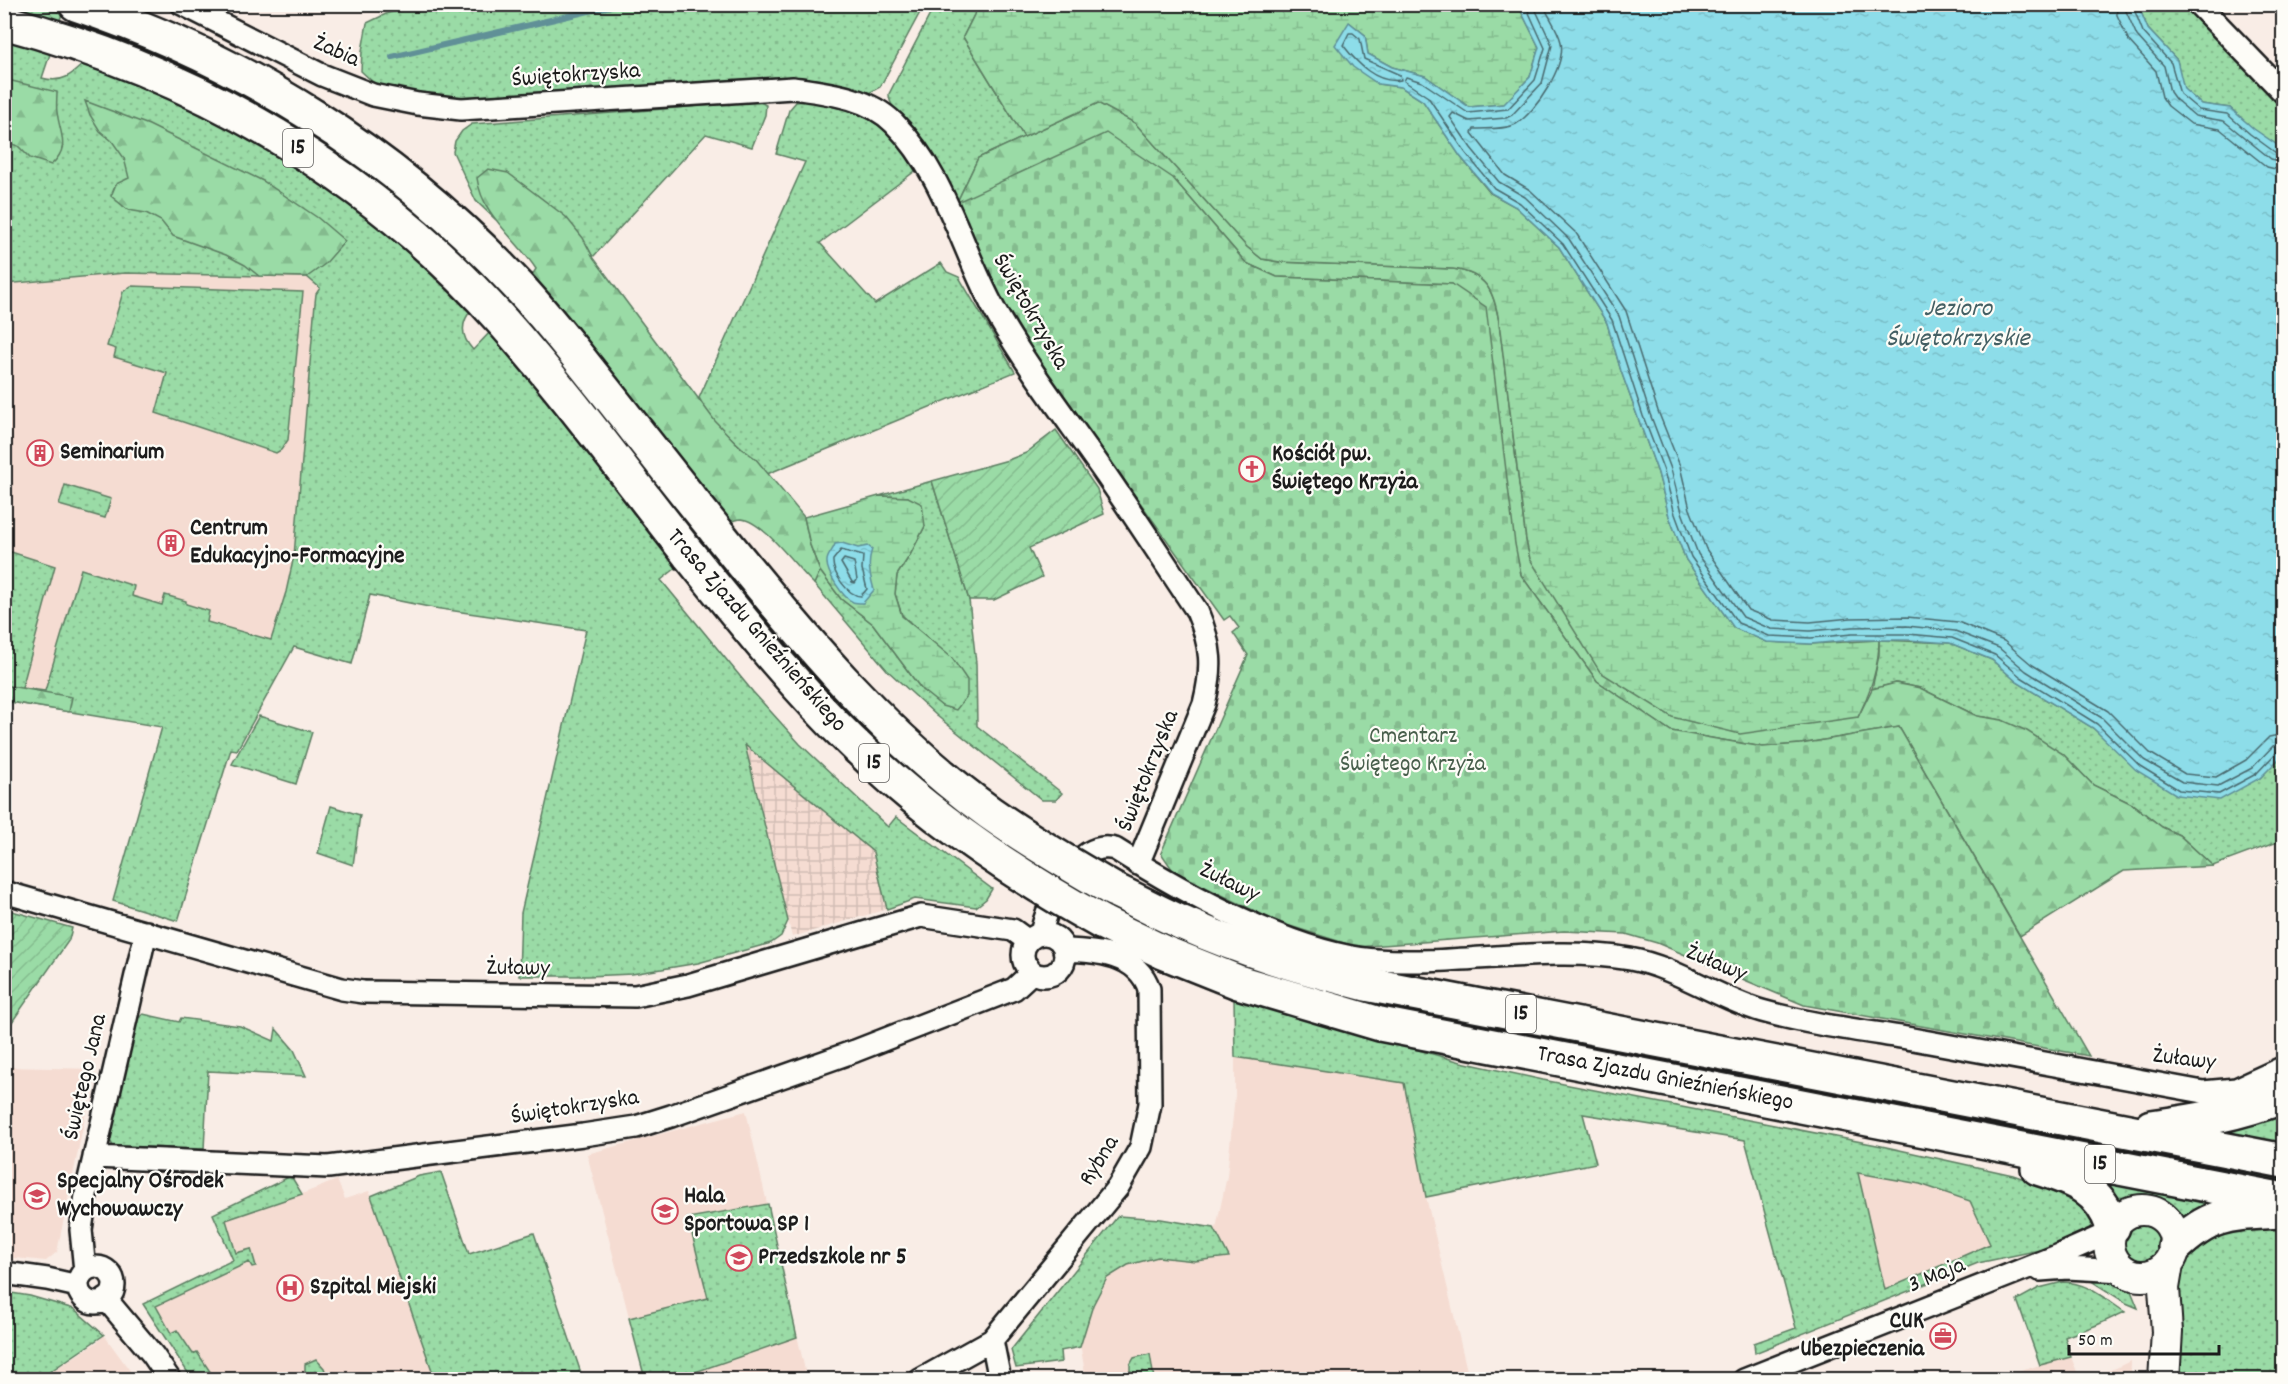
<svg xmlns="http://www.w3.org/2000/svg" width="2288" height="1384" font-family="Dekko,sans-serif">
<defs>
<pattern id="industrial-grid" width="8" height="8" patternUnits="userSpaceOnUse" patternTransform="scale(1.5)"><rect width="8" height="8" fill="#f5dcd2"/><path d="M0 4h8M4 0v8" fill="none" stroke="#d1bcb4"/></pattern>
<pattern id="grass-dots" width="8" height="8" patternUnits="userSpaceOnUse" patternTransform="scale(1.5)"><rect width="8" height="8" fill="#9adba6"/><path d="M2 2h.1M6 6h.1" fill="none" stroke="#84bb8e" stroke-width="1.8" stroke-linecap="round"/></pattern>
<pattern id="forest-firs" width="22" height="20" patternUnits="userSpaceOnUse" patternTransform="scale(1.5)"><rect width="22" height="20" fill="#9adba6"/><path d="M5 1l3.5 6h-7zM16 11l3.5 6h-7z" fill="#84bb8e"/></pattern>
<pattern id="wetland-marsh" width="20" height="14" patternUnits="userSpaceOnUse" patternTransform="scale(1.5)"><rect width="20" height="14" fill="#9adba6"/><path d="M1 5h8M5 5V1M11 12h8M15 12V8" fill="none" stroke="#84bb8e"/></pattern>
<pattern id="cemetery-stones" width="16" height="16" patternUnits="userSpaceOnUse" patternTransform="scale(1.5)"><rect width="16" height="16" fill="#9adba6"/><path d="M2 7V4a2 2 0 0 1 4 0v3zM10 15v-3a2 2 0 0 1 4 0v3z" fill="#84bb8e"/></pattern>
<pattern id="garden-furrows" width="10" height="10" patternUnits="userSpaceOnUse" patternTransform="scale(1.5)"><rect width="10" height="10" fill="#9adba6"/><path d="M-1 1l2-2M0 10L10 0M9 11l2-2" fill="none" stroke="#84bb8e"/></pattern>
<pattern id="water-ripples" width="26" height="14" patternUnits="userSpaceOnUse" patternTransform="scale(1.5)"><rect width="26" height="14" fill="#8ddde9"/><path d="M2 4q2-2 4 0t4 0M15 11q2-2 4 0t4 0" fill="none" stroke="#79bdc7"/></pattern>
</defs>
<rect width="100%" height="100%" fill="#f9ede6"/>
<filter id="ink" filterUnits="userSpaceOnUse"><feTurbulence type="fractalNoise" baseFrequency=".0167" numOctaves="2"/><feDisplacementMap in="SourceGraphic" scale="12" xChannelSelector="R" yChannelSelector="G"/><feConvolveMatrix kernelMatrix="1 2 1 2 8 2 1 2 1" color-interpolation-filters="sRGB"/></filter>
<g filter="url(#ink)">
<path fill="#f5dcd2" d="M4,79L358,252L305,582L234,739L5,701Z
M1235,1057L1404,1083L1426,1197L1469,1379H1086L1069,1277L1205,1227L1216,1228L1227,1176L1235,1095Z
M5,1067L95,1069L57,1252L46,1261L5,1257Z
M746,1111L807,1379H645L587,1154Z
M1858,1173L1920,1184L1970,1201L1990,1244L1885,1290Z
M291,1176L302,1194L337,1180L345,1199L369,1191L435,1379H192L143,1304L233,1260L213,1214Z
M104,1335L136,1379L39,1380L97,1342Z
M2071,1357L2080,1379L1993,1380L2040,1365Z
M2130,1361L2132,1379H2086L2116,1368Z"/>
<path fill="url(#industrial-grid)" d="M745,745L873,852L887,909L792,937Z"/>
<path fill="url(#grass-dots)" stroke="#5b7c61" stroke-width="1.5" fill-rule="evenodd" d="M4,5H32L62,13L59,24L5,9Z
M432,5H924L880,87L869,93L821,81L805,79L452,99L392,91L374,83L361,71L362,51L367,23L388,13Z
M935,5H979L963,37L1024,137L978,158L957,202C944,177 932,149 914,127C905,116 889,110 889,94Z
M2138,5H2187L2204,27L2283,104V149L2253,129L2230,108L2201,104L2183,89L2177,60L2148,29Z
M4,35L52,48L42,78C62,84 72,75 86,61L234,126L362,207L472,309C460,323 461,337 473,350L492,330L680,565L661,580L753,692L800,744L888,827L896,817L992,889L986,899L976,907L915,899L887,909L873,852L745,745L788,921L781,936L771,943L698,963L632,974L588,976H519L521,913L586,630L434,608L370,595L352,664L294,647L237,750L231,749L178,921L113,901L162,727L5,701V550L55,566L22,688L45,691L81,569L134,586L132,596L162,605L165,595L186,601V604L209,611L207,622L271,640L286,592L294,556L315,303L316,294L320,288L307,277L125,273L5,284Z
M806,101C861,111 888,120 915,171L820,243L875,304L941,263L947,272L959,277L1015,372L767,474C752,454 732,441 715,422C709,415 704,406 699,398L805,162L776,154L789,110L796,102Z
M752,102H760L766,105L765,115L752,147L706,134L593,257C579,230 561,214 537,195L486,205L496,220L476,201L453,152L455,141L462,131L472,124Z
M131,286L303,292L288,440L281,450L276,453L156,413L167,373L114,357L116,349L107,346L123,292Z
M932,481L969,600L976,663L977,726L1062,793L1056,800H1042L937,716L887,670L814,584L820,571L841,599L873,624L922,690L926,637L902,615L895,594L897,575L910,555L925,526L908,497L879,496Z
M65,485L111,499L105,518L59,505Z
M1879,640L1950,643L1992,660L2017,682L2093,728L2109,743L2260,778L2283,754V840L2213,866L2179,835L2162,827L2132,804L2093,785L2063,754L2002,720L1977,716L1920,688L1896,683L1872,689L1879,655Z
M259,716L312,732L296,784L232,764Z
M331,806L360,815L353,865L318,853Z
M1234,998L1461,1062L1543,1080L1877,1145L2013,1175L2082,1199L2093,1218L2090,1228L2081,1238L2063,1245L1978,1263L1755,1353L1754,1343L1796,1328L1745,1140L1583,1114L1596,1163L1426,1197L1404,1083L1235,1057ZM1858,1173L1920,1184L1970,1201L1990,1244L1885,1290Z
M143,1014L179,1022L181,1018L240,1026L274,1041L276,1029L294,1050L306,1076L208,1071L204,1149L113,1146L107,1136L133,1023Z
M1590,1041L2283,1173V1186L1585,1048Z
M2283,1110V1145L2223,1132V1129Z
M441,1172L469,1254L534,1233L583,1379H435L371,1196L419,1176Z
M291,1176L302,1194L226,1220L236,1253L251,1249L256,1266L252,1267L249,1262L156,1306L171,1333L177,1330L193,1354L197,1352L215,1379H192L143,1304L233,1260L213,1214Z
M2088,1176L2243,1204L2183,1225C2167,1194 2144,1190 2114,1205Z
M768,1204L797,1337L675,1379H645L629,1318L708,1298L688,1218Z
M1118,1216L1161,1219L1214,1228L1229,1257L1195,1261L1158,1257L1128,1265L1107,1278L1093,1305L1080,1347L1060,1351L1061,1362L1016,1368L1011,1350Z
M2120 1242a21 21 0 1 1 42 0a21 21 0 1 1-42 0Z
M2283,1223V1379L2189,1380L2179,1369L2171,1294L2188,1252L2199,1234Z
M2113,1278L2131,1291L2138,1308L2126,1303L2088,1279Z
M2063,1282C2087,1282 2105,1299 2125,1312L2097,1325L2065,1337L2071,1357L2040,1365L2017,1300L2039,1288Z
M5,1292L30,1296L74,1309L104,1335L39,1379H5Z
M1150,1354L1154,1379H1130V1365L1134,1358Z
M316,1359L324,1368L328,1379L305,1378V1364Z"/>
<path fill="url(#forest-firs)" stroke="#5b7c61" stroke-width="1.5" d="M4,79L57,92C57,99 56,106 57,112C60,135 71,147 51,165L30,158L18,146L5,142Z
M85,101L149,125L263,181L318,218L345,241L325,264L307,277L259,276L245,265L226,255L173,236L161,221L146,213L128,210L111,196L116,184L129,178L124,158L112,141L100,131L90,115Z
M1098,103L1135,123L1247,247L1262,259L1280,262L1453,269C1487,274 1494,291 1499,322L1526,540L1530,559L1858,717L1872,689L1896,683L1920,688L1977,716L2002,720L2027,731L2063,754L2093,785L2132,804L2162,827L2179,835L2213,866L2124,871L2020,936L1899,727L1801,744L1763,747L1671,731L1597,681L1521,575L1452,284L1277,277L1246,263L1173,178L957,202L978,158Z
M488,169L508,173L566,217L583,238L593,257L715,421L741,448L755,458L804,517L810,545L820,571L814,584C796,568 764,521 741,519C737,519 732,521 728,523L531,277L536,269C516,238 482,216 477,178Z
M4,685L72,697L69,712L5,701Z"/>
<path fill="url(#wetland-marsh)" stroke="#5b7c61" stroke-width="1.5" d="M979,5H1518L1539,47L1530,77L1505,104L1469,107L1425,76L1392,67L1368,54L1365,35L1349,22L1378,84L1401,87L1423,101L1460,156L1490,193L1516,207L1559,247L1607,323L1621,371L1658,473L1669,516L1686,560L1734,628L1767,642L1811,644L1879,640C1879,668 1870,692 1858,717L1740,734L1672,717L1600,672L1530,559L1526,540L1499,322C1494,291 1487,274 1453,269L1280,262L1262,259L1247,247L1135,123L1098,103L1024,137L963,37Z
M879,496L908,497L922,504L925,526L910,555L897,575L895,594L902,616L952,658L967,680V696L956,710L942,706L922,690L873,624L841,599L820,571L810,545L804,517Z"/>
<path fill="url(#cemetery-stones)" stroke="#5b7c61" stroke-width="1.5" d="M1106,133L1173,178L1246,263L1277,277L1452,284L1486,307L1515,544L1521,575L1597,681L1671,731L1763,747L1801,744L1899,727L2089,1056L1804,1005L1657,943L1626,934L1564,931L1357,947L1280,923L1174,872L1161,853L1248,655L1233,633L1239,628L1230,616L1224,620L1039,361L1001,297L957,202Z"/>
<path fill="url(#garden-furrows)" stroke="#5b7c61" stroke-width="1.5" d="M1056,430L1097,489L1104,514L1029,548L1042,577L994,600H969L932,481L1008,460L1026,453Z
M5,909L72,928L69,940L5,1032Z"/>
<path fill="url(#water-ripples)" stroke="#609097" stroke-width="1.5" d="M1518,5H2138L2148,29L2177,60L2184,89L2201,104L2230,108L2254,129L2283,149L2284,754L2260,778L2220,800L2177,795L2136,770L2093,728L2017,682L1992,660L1950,643L1908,640H1853L1811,644L1767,642L1734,628L1686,560L1669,516L1658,473L1621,371L1607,323L1559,247L1516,207L1491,193L1460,156L1423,101L1401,87L1378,84L1353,67L1335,45L1349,22L1365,35L1368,54L1392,67L1425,76L1469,107L1504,104L1530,77L1539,47Z
M842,543L858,548L868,546L872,549C867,564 870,575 874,590L863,603C859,603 856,603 853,602C843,598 826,572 827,561C827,555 833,551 835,544Z"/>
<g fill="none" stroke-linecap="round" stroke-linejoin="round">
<path stroke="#49696e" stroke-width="1.5" d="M1525,4L1545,48L1535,80L1508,109L1468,113L1422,82L1406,77L1404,81L1428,97L1465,152L1494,188L1520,203L1563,244L1612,320L1643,416L1664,471L1675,514L1691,557L1738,623L1769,636L1811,638L1852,634H1908L1952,638L1995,655L2021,677L2097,724L2140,766L2179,790L2219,794L2256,774L2277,752L2284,750
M1533,4L1552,45L1542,83L1512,115L1506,118L1469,121L1453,113L1450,117L1471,148L1499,182L1525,197L1569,239L1619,316L1650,414L1671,469L1682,512L1698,554L1743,617L1771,629L1810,631L1852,627L1907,626L1955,631L1999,648L2026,671L2102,718L2144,760L2182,782L2218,786L2252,768L2273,746L2284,743
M1543,4C1548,16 1558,29 1561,42C1566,66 1536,112 1516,124C1505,130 1487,128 1474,129L1472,133L1505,175L1530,190L1576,233L1626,311L1658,411L1680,466L1690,509L1706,549L1748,610L1773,620L1810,622L1851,618L1907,617L1958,622L2004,641L2031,664L2108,711L2150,753L2185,774L2216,777L2246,760L2269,737L2284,734
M2116,4L2117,15L2129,41L2156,71L2162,97L2168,106L2191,124L2220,129L2267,167L2284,171
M2125,4L2126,11L2137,36L2164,66L2170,92L2175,99L2195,116L2224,121L2271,159L2284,162
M2132,4L2143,32L2171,63L2180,94L2199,110L2227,114L2250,134L2276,153L2284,155
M1349,33H1353L1360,39L1364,59L1400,75L1401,80C1376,84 1357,63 1343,45Z
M841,550L863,556L862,569L867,589L861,596C848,596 832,573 833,560Z
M844,559L854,562L857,580L855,583L852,582L841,563Z"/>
<path stroke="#609097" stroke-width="6" d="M392,57L619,4"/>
<g stroke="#1c1c1c" stroke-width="26">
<path id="street" d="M182,4L322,75L373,95L418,104L461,109L793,88C828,93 868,97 894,123C947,176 962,254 999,318C1031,373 1070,423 1106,475C1137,520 1167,566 1197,611C1212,646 1213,668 1204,704L1138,864
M2198,4L2284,93
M4,892L342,989L363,992L635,996L688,985L921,916L1013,930L1028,941
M1041,934C1047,903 1076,838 1115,849C1183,892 1294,954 1375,960C1459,966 1546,945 1630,959C1676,967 1717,998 1762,1011C1812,1025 1866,1031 1918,1040C2013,1058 2108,1075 2203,1092L2236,1089L2284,1067
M1023 955a21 21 0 1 1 42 0a21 21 0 1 1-42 0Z
M94,1157L328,1167L583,1135L636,1127L671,1116L855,1051L1014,989L1027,977L1028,967
M78 1285a18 18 0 1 1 36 0a18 18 0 1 1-36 0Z
M2040,1270L2067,1268L2123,1271
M85,1271L81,1230L87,1188L146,932
M4,1273L47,1279L78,1286
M106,1299L153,1355L170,1380
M992,1340L1000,1380
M920,1380L992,1340L1118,1187L1141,1147L1150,1104L1149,989C1138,954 1096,951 1064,950
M1744,1380L2057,1256L2111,1232"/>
</g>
<g stroke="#1c1c1c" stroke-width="34">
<path id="secondary" d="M2109 1243a33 33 0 1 1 66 0a33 33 0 1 1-66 0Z
M2164,1380L2167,1332L2164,1288L2168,1264"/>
</g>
<g stroke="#1c1c1c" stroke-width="38">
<path id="primary" d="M76,4C244,60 397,155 518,286C548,318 574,352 602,387C640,435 678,484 717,532
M4,22C195,73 371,173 503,322C569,396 628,478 690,556
M1114,890C1138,901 1161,914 1185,924C1243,950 1305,968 1366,984L2284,1161
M1101,922L1163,952L1238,982L1380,1024L2284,1200
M2151,1127C2197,1121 2240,1113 2284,1096
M2038,1168C2073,1179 2100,1188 2113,1227
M2175,1247C2213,1211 2232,1214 2282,1211"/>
</g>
<use href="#street" stroke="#fdfcf7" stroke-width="21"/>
<use href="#secondary" stroke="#fdfcf7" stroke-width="30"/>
<use href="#primary" stroke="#fdfcf7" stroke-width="33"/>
<g stroke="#1c1c1c" stroke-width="38" stroke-linecap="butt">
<path id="primary-bridge" d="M717,532C799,634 883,736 990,813C1030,841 1072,866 1114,890
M690,556C741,619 792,684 851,741C925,814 1010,872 1101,922"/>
</g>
<use href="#primary-bridge" stroke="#fdfcf7" stroke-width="33"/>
</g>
</g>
<defs>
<g id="building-ring" transform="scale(1.35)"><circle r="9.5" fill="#fdfcf7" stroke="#d1495b" stroke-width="1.5"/><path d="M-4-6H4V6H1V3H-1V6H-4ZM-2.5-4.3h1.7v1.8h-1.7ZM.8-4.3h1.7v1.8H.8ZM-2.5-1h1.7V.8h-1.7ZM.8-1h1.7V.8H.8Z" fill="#d1495b"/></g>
<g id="church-ring" transform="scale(1.35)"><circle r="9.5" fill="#fdfcf7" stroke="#d1495b" stroke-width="1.5"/><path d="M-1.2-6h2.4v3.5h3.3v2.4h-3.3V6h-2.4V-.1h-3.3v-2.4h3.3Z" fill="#d1495b"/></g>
<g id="school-ring" transform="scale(1.35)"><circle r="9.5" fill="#fdfcf7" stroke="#d1495b" stroke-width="1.5"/><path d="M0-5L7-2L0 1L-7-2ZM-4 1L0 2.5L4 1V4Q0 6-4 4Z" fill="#d1495b"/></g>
<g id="hospital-ring" transform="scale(1.35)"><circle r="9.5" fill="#fdfcf7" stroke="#d1495b" stroke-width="1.5"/><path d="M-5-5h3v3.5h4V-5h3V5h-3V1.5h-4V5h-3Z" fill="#d1495b"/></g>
<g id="office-ring" transform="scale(1.35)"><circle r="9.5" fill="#fdfcf7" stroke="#d1495b" stroke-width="1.5"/><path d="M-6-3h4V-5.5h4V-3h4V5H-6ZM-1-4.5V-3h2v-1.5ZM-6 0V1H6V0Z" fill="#d1495b"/></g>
</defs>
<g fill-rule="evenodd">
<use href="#building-ring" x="40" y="453"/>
<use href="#church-ring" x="1252" y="469"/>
<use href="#building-ring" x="171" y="543"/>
<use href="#school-ring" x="37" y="1196"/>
<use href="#school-ring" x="665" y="1211"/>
<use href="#school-ring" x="739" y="1258"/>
<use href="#hospital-ring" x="290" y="1288"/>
<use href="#office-ring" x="1943" y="1336"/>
</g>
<g text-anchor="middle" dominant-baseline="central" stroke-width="4.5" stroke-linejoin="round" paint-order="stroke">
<g fill="#fdfcf7" stroke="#605f5e" stroke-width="1.5">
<rect x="283" y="129" width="30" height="38" rx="4.5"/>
<rect x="859" y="744" width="30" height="38" rx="4.5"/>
<rect x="1506" y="995" width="30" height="38" rx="4.5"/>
<rect x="2085" y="1145" width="30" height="38" rx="4.5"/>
</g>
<g font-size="22" font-weight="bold" fill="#1c1c1c">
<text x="298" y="148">15</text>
<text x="874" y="763">15</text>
<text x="1521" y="1014">15</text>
<text x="2100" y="1164">15</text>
</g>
<g font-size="24" fill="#1c1c1c" stroke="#fdfcf7">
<text transform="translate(336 52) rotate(24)">Żabia</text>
<text transform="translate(576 76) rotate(-4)">Świętokrzyska</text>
<text transform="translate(1030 312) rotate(60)">Świętokrzyska</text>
<text transform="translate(756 631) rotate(49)">Trasa Zjazdu Gnieźnieńskiego</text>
<text transform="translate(1149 771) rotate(-68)">Świętokrzyska</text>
<text transform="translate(1229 883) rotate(26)">Żuławy</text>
<text transform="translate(1716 964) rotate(23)">Żuławy</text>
<text transform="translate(518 969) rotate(1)">Żuławy</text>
<text transform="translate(2184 1060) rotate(7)">Żuławy</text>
<text transform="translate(86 1077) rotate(-77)">Świętego Jana</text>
<text transform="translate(1665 1079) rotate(11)">Trasa Zjazdu Gnieźnieńskiego</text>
<text transform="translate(575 1108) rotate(-9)">Świętokrzyska</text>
<text transform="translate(1100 1161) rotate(-58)">Rybna</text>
<text transform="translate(1937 1276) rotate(-22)">3 Maja</text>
</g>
<g font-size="24" font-weight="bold" fill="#1c1c1c" stroke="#fdfcf7" text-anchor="start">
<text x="60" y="453">Seminarium</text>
<text x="1272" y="455">Kościół pw.<tspan x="1272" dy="28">Świętego Krzyża</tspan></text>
<text x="190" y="529">Centrum<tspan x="190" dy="28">Edukacyjno-Formacyjne</tspan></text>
<text x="57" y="1182">Specjalny Ośrodek<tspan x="57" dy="28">Wychowawczy</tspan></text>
<text x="684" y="1197">Hala<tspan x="684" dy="28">Sportowa SP 1</tspan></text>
<text x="758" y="1258">Przedszkole nr 5</text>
<text x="310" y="1288">Szpital Miejski</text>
<text x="1924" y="1322" text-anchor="end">CUK<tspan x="1924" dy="28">Ubezpieczenia</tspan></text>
</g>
<g font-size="24" fill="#485f4c" stroke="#fdfcf7">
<text x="1413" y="737">Cmentarz<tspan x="1413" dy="28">Świętego Krzyża</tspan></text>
</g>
<g font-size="26" font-style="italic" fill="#446064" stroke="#fdfcf7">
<text x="1958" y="309">Jezioro<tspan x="1958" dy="30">Świętokrzyskie</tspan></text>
</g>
</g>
<rect width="2288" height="1384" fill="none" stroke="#fdfcf7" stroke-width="24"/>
<rect x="12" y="12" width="2264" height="1360" fill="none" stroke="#1c1c1c" stroke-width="2" filter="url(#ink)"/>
<path d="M2069 1345v9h150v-9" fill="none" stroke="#1c1c1c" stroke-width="3"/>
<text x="2078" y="1345" font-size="18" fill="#1c1c1c" stroke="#fdfcf7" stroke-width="4.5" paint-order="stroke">50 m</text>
</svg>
